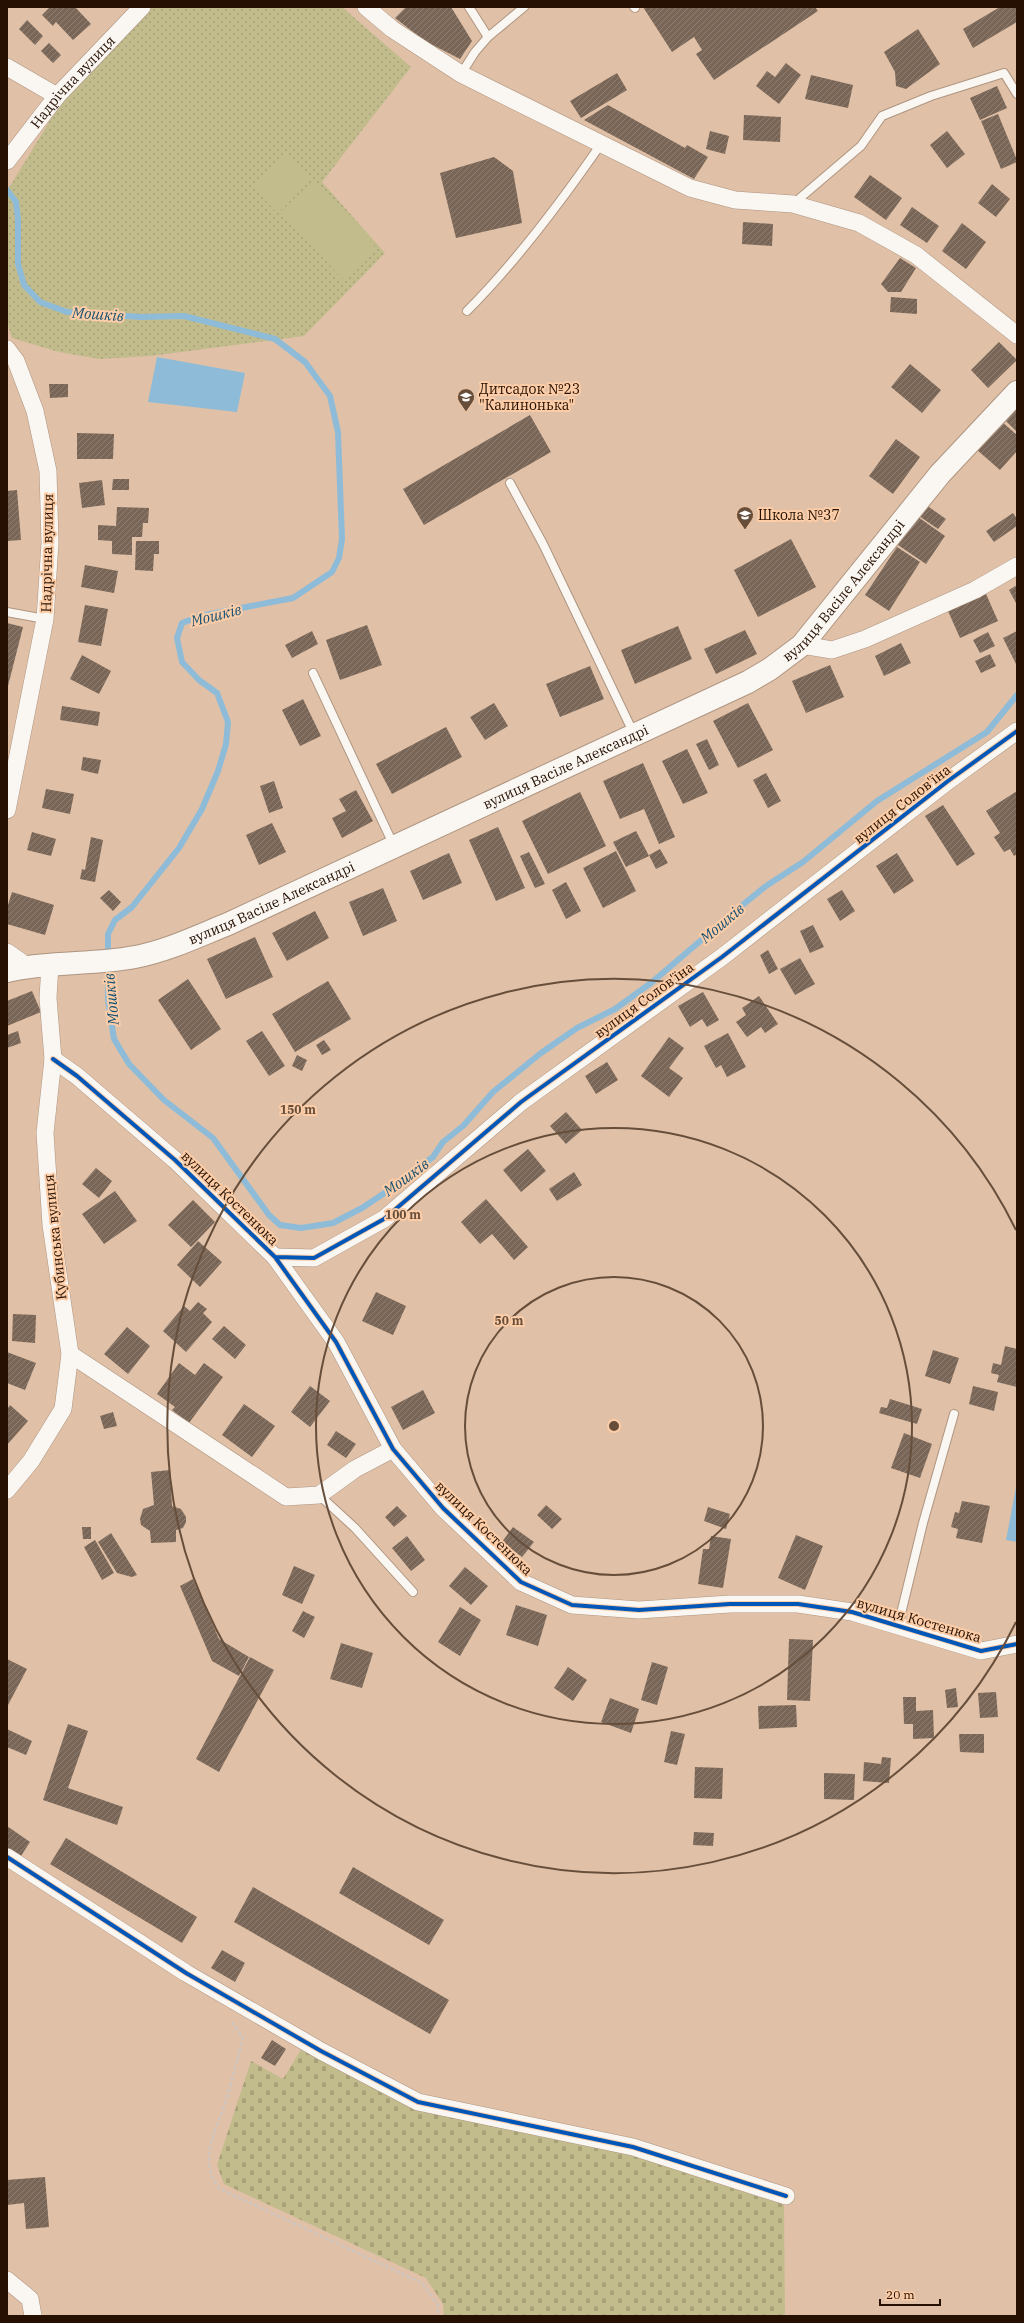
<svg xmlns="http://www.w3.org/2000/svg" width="1024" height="2323" font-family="'IBM Plex Serif',serif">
<defs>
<pattern id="grass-dots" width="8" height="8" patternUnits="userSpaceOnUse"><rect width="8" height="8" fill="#c2bc8d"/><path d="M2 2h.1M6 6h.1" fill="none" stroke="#a7a178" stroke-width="1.8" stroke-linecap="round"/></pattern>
<pattern id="cemetery-stones" width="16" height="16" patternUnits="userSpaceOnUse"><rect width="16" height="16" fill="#c2bc8d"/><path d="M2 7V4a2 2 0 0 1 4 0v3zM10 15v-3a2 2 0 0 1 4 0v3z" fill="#a7a178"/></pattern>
<pattern id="building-hatch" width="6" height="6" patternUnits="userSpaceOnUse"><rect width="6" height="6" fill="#796657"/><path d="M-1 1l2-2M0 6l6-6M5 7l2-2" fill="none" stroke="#8e7e73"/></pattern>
</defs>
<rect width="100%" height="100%" fill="#e0c0a6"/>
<path fill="url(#grass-dots)" d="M152,7H342L411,67L322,182L385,253L304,336L150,356L99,359L59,352L12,338L7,322V191L62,101Z"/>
<path fill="url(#cemetery-stones)" d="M302,2048L413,2108L632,2155L784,2205L785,2316H444L443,2304L426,2278L224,2184L217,2165L251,2061L283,2079Z"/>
<path fill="#c2bc8d" d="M289,154L310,179L275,211L253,186Z
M315,180L377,249L343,280L281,211Z"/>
<path fill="#8ebcd8" d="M157,357L245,373L237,412L148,402Z
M1017,1482V1542L1006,1540Z"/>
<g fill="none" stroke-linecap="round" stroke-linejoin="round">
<path stroke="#8ebcd8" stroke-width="6" d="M7,190L16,202L18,219V264L24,285L40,302L67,312L141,317L184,316L275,339L305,362L330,396L338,432L342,539L339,558L332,572L293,598L200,616L182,623L177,638L182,662L199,680L217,693L228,722L226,744L218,771L202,809L179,848L132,907L115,920L108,934V1000L114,1039L129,1064L164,1100L213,1138L269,1215L280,1225L301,1228L333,1223L362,1208L386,1192L433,1157L443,1142L463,1126L493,1092L541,1053L577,1028L615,1009L651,983L740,907L766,886L803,862L877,801L987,732L1017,695"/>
</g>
<path fill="url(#building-hatch)" d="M50,7H75L91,24L73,40L56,22L53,26L42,15Z
M406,7H451L472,41L460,59L425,41L395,18Z
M643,7H815L818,11L714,80L696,54L702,50L694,37L672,52Z
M1000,7H1017V22L973,48L963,29Z
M27,20L43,36L35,45L19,29Z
M918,29L940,64L906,89L896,86L895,72L884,52Z
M49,43L61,55L53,63L41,51Z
M786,63L801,75L779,104L756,86L767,71L775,77Z
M617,73L627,90L581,118L570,101Z
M811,75L853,85L848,108L805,99Z
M997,86L1007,108L980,120L970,98Z
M608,105L685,148L687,145L708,157L694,179L584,120Z
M998,114L1017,160V162L1001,169L981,121Z
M744,115L781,117L780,142L743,140Z
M710,131L729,136L725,154L706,149Z
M947,131L965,154L947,168L930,145Z
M494,157L513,171L522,223L456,238L440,173Z
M870,175L902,198L886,220L854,197Z
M992,184L1010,199L996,217L978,203Z
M912,207L939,226L927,243L900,225Z
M743,222L773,224L772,246L742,244Z
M962,223L986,242L966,269L942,251Z
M900,258L916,268L901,292H888L881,284Z
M891,297L917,299V314L890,312Z
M999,342L1017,360L988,388L971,370Z
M910,364L941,390L922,413L891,387Z
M49,384H68V397L50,398Z
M1017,408V432L1005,420Z
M530,415L551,452L424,525L403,489Z
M1001,421L1017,435V451L1000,470L976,449Z
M77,433L114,434L113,459H77Z
M896,439L920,457L893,494L869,476Z
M113,479H129V490H112Z
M102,480L105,505L82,508L79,483Z
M17,490L21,540L7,541V491Z
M926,505L946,519L938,529L919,516Z
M117,507L149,508L148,523H143L142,537H132V555L112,554V541L98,540V525L116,526Z
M1013,513L1017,519V526L994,542L986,531Z
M918,517L945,536L926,564L898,545Z
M791,539L816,587L758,617L734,570Z
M136,541H159V554H154L153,571L135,570Z
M897,547L920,562L889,611L865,595Z
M85,565L118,571L114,593L81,587Z
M1017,585V605L1009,590Z
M986,594L998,621L960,638L948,611Z
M85,605L108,609L101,646L78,642Z
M7,623L23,627L8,686H7Z
M367,625L382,665L340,680L326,640Z
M678,626L692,659L635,684L621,650Z
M745,630L757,654L716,674L704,649Z
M312,631L318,644L292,658L285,645Z
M1017,631V666L1003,638Z
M988,632L995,646L980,653L973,640Z
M901,643L911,663L884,676L875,656Z
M990,654L996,666L981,673L975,661Z
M82,655L111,671L99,694L70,679Z
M830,665L844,697L806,713L792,681Z
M590,666L604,699L560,717L546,684Z
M303,699L321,736L300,746L282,710Z
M494,703L508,726L485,740L470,717Z
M748,703L773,750L738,768L713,721Z
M62,706L100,712L98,726L60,720Z
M446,727L462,757L392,794L376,764Z
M707,739L719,765L709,770L696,744Z
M687,749L708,793L683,804L662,761Z
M83,757L101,760L98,774L81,770Z
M643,763L675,837L659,844L644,809L620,819L603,781Z
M766,773L781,801L768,808L753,780Z
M274,781L283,808L269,813L260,786Z
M46,789L74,794L70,814L42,808Z
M356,790L373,821L342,838L332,818L346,811L339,799Z
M1017,791V854L1014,856L1010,849L1004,852L994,837L1000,833L986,811Z
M580,792L606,846L548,874L522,821Z
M943,805L975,854L957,866L925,816Z
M272,823L286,852L259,865L246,835Z
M498,827L525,888L496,901L469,840Z
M636,831L649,856L626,867L613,842Z
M32,832L56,839L51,856L27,850Z
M91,837L103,840L95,882L80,879L82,869L85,870Z
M660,849L668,863L656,869L649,855Z
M616,851L636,891L603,908L583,868Z
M529,852L545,884L535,888L520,856Z
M449,853L462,883L423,900L410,871Z
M897,853L914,881L894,894L876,866Z
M566,882L581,911L566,919L552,890Z
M383,888L397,921L363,936L349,902Z
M109,890L121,902L113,911L100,898Z
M842,890L855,911L840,921L827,899Z
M12,892L54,905L45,935L7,924V908Z
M315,911L329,938L287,961L272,933Z
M813,925L824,947L810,953L800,931Z
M255,937L273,977L226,999L207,959Z
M768,950L778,969L769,974L760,955Z
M800,958L815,984L795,995L780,969Z
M188,979L221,1029L191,1050L158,1000Z
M328,981L351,1019L295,1052L272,1014Z
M32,991L41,1012L7,1026V1001Z
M703,992L719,1020L707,1027L702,1019L690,1027L678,1006Z
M759,996L778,1024L765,1033L761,1027L747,1037L736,1022L746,1015L742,1008Z
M18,1031L21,1043L7,1048V1035Z
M262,1031L285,1066L269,1076L246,1041Z
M728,1033L746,1067L727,1077L721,1065L716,1068L704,1046Z
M669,1037L684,1048L669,1068L683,1078L669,1097L641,1076Z
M324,1040L331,1050L322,1055L316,1045Z
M297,1055L307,1060L302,1071L292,1066Z
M607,1062L618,1080L596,1094L585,1076Z
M566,1112L582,1130L566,1144L550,1126Z
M528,1149L546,1171L521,1192L503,1170Z
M96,1168L112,1181L99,1198L82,1184Z
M574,1172L582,1185L557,1201L549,1189Z
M115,1191L137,1221L104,1244L82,1214Z
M486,1199L528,1247L514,1260L492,1234L480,1244L461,1222Z
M193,1200L215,1222L191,1247L168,1225Z
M198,1241L222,1262L200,1287L177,1265Z
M376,1292L406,1306L393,1335L362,1321Z
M198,1302L207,1309L203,1313L212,1322L186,1352L163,1331L184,1306L190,1311Z
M13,1314L36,1315L35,1343L12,1341Z
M224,1326L246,1345L235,1359L212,1339Z
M127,1327L150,1346L128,1374L104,1354Z
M1005,1346L1017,1349V1387L997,1382L999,1375L991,1373L993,1363L1001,1365Z
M933,1350L959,1358L950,1384L925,1376Z
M7,1352L36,1363L25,1390L7,1383Z
M179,1363L195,1375L204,1363L223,1377L189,1423L172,1410L175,1407L157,1394Z
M310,1386L330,1401L310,1427L291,1412Z
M973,1386L998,1392L994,1411L969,1404Z
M423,1390L435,1413L403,1430L391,1407Z
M890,1399L922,1409L917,1424L879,1413L881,1407L887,1408Z
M244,1404L275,1426L252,1457L222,1435Z
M10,1405L28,1421L7,1445V1409Z
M113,1412L117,1426L104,1429L100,1416Z
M336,1431L356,1444L346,1458L327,1445Z
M904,1433L932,1444L920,1478L891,1468Z
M170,1470L172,1506L181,1509L186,1517V1522L183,1528L176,1530V1542L151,1543L150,1531L141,1525L140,1519L143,1509L154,1505L151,1472Z
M962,1501L990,1506L982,1543L956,1538L958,1529L951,1527L955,1512L959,1513Z
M546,1505L562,1519L552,1529L537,1515Z
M397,1506L407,1516L394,1527L385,1517Z
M708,1507L730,1514L726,1529L704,1521Z
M82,1527H91V1539H83Z
M513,1527L534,1542L522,1557L502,1542Z
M111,1533L137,1575L132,1577L117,1573L98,1542Z
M796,1535L823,1546L805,1590L778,1578Z
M407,1536L425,1560L411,1571L392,1548Z
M711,1536L731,1539L723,1588L698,1584L703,1549H709Z
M95,1540L114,1573L102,1580L84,1547Z
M294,1566L315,1575L302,1604L282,1595Z
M465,1567L488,1586L471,1605L449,1586Z
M193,1579L219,1639L249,1657L239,1676L212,1661L180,1586Z
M516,1605L547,1615L538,1646L506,1635Z
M460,1607L481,1620L460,1656L438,1642Z
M303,1611L315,1617L304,1638L292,1631Z
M789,1639L813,1640L810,1701L787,1700Z
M341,1643L373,1653L362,1688L330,1679Z
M250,1657L274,1670L219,1772L196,1759Z
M7,1659L27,1669L8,1705H7Z
M652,1662L668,1667L657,1705L641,1700Z
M568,1667L587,1680L573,1701L554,1688Z
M956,1688L958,1707L947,1708L945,1690Z
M996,1692L998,1717L980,1718L978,1693Z
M903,1697H916V1711L933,1710L934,1738L913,1739V1724H904Z
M610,1698L639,1709L631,1733L601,1722Z
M796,1705L797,1727L759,1729L758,1706Z
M68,1724L88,1731L68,1788L123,1807L117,1825L43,1800Z
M7,1729L32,1741L26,1755L7,1747Z
M671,1731L685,1734L677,1765L664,1762Z
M959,1734H984V1753L960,1752Z
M882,1757L891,1758L889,1783L863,1781L864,1762L881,1764Z
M695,1767L723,1768L722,1799L694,1798Z
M824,1773L855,1774L854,1800L824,1799Z
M7,1826L30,1842L21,1856L7,1848Z
M694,1832L714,1833L713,1846L693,1845Z
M66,1838L197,1917L182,1943L50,1864Z
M353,1867L444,1920L429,1945L339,1893Z
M253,1887L449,2000L430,2034L234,1922Z
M222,1950L245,1963L235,1982L211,1968Z
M272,2040L286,2049L275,2066L261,2058Z
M45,2177L49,2227L26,2229L24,2203L7,2205V2180Z"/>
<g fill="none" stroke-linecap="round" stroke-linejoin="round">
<g stroke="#ae9581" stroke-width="10">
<path id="lane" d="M469,7L488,37L524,7
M634,7L635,8
M461,74L475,52L488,37
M793,204L861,146L882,116L931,96L1004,73L1017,94
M467,311C517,261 561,202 601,144
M510,483L543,544L634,734
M7,612L45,619
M313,673L394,846
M319,1495L355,1528L413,1592
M898,1626L923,1523L954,1414"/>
</g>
<g stroke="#ae9581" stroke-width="18">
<g id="street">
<path d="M366,7L392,29L461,74L690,188L735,200L793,204L859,223L916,255L1017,335"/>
<path d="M7,67L57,96"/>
<path id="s1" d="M7,161L57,96L142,7"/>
<path d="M7,349L16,361L35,411L48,471L50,543L45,619L7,810"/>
<path d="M802,645L832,650L865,639L975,590L1017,566"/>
<path d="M7,952L27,966"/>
<path d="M53,1059L77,1076L175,1160L275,1257L336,1342L393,1449L443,1508L521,1582L572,1605L639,1610L730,1604H798L852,1612L981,1651L1017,1644"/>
<path d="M275,1257L314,1258L384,1219L521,1102L722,957L948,781L1017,731"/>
<path d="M70,1354L286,1497L319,1495L355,1469L393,1449"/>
<path d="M7,1490L31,1461L63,1409L70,1354L51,1225L45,1133L53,1059L48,998L50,965"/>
<path d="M7,1857L186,1973L321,2051L418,2102L633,2147L786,2196"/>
<path d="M7,2280L30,2299L33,2316"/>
</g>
</g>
<g stroke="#ae9581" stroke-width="24">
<g id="secondary">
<path id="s2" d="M7,971C49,961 93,965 135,957C167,951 198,936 228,924L748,682L770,669L802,645L940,474L1017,392"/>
</g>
</g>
<path stroke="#cfc5be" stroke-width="2.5" stroke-dasharray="4 2" stroke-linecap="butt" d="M232,2022L243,2038C237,2060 232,2082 225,2104C215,2133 197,2161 220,2189L422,2283L438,2305V2316"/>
<use href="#lane" stroke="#faf6f2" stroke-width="8"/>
<use href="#street" stroke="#faf6f2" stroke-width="17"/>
<use href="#secondary" stroke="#faf6f2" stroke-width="22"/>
<g stroke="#fdcda7" stroke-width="6">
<path id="cycleway" d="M53,1059L77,1076L175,1160L275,1257L336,1342L393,1449L443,1508L521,1582L572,1605L639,1610L730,1604H798L852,1612L981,1651L1017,1644
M275,1257L314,1258L384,1219L521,1102L722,957L948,781L1017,731
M7,1857L186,1973L321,2051L418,2102L633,2147L786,2196"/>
</g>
<use href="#cycleway" stroke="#0057b8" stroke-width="4"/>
</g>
<g fill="none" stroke="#664e3b" stroke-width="2">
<circle cx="614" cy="1426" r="149"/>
<circle cx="614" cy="1426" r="298"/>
<path d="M1016 1622A447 447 0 1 1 1016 1230"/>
</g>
<defs>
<g id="school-pin" transform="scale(0.9)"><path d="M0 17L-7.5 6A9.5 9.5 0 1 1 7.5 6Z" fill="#664e3b" stroke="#fdcda7"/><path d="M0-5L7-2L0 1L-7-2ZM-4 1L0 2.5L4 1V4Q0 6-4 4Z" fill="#fff"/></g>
</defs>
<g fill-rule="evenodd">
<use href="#school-pin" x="466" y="397"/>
<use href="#school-pin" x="745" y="515"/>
</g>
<g text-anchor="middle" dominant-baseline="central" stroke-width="4" stroke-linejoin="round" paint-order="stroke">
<g font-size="14" fill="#251001" stroke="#fdcda7">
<text stroke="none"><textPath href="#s1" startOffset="103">Надрічна вулиця</textPath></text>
<text transform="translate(47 553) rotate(-89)">Надрічна вулиця</text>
<text stroke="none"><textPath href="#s2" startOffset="935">вулиця Васіле Александрі</textPath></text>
<text stroke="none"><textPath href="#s2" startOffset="600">вулиця Васіле Александрі</textPath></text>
<text transform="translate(902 804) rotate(-38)">вулиця Солов'їна</text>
<text stroke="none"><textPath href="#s2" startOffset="276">вулиця Васіле Александрі</textPath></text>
<text transform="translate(644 1000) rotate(-36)">вулиця Солов'їна</text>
<text transform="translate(230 1198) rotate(44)">вулиця Костенюка</text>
<text transform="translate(55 1237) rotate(-96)">Кубинська вулиця</text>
<text transform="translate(484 1528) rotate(44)">вулиця Костенюка</text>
<text transform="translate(919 1620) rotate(16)">вулиця Костенюка</text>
</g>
<g font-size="14" fill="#251001" stroke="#fdcda7" text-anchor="start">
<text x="479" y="389">Дитсадок №23<tspan x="479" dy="16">"Калинонька"</tspan></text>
<text x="758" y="515">Школа №37</text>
</g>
<g font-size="15" font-style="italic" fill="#155174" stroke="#fdcda7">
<text transform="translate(98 314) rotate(4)">Мошків</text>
<text transform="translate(216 615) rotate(-14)">Мошків</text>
<text transform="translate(722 923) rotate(-40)">Мошків</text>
<text transform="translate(111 999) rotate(-95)">Мошків</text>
<text transform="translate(406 1177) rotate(-36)">Мошків</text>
</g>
</g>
<circle cx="614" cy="1426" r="6" fill="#664e3b" stroke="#fdcda7" stroke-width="2"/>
<g font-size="12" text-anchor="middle" font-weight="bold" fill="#664e3b" stroke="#fdcda7" stroke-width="4" stroke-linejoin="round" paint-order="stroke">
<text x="298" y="1114">150 m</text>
<text x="403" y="1219">100 m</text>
<text x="509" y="1325">50 m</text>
</g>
<rect width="1024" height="2323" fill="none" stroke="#251001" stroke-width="16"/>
<path d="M880 2299v6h60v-6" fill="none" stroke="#251001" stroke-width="2"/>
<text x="886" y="2299" font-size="12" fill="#251001" stroke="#fdcda7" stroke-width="3" paint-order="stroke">20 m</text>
</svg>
